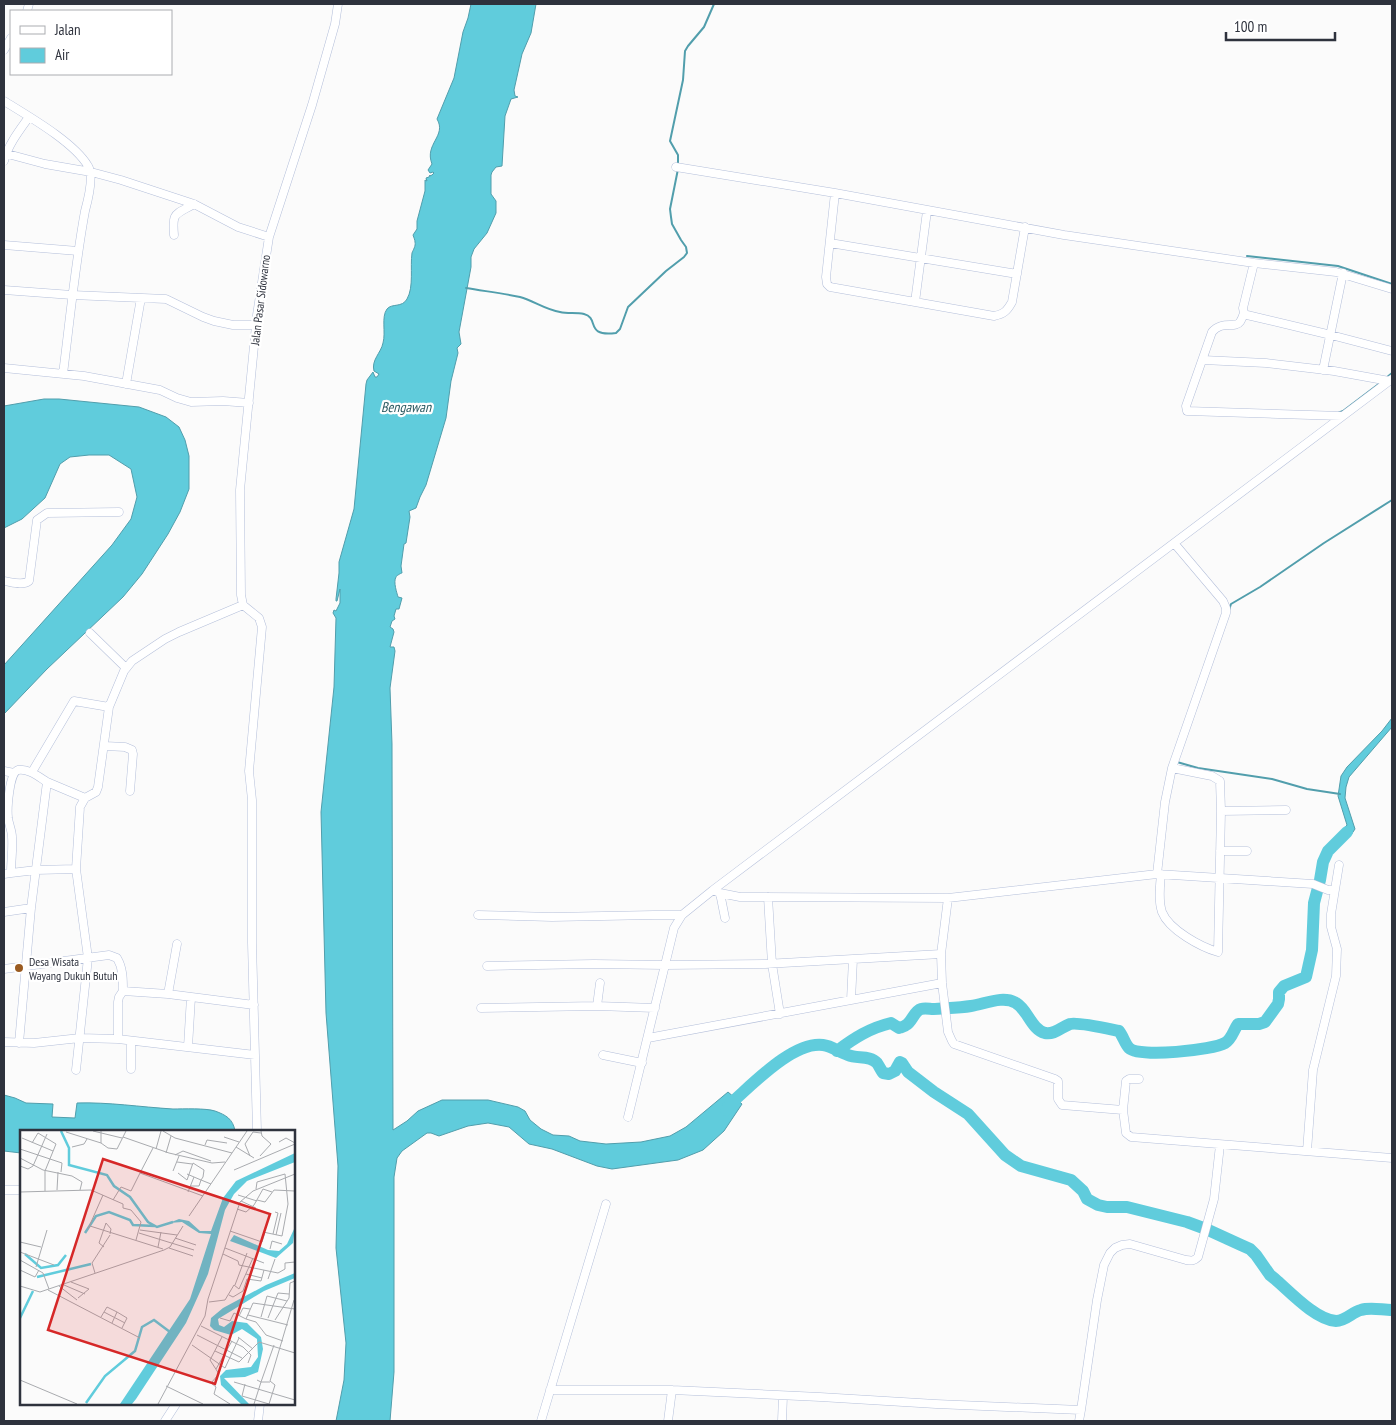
<svg xmlns="http://www.w3.org/2000/svg" width="1396" height="1425" font-family="'PT Sans Narrow',sans-serif">
<rect width="100%" height="100%" fill="#fbfbfb"/>
<path fill="#60ccdc" stroke="#519eac" d="M471,4H536L531,33L522,54L514,90L515,96L518,97L511,99L505,116L502,166L496,167L492,172L491,175V194L496,201V213L487,233L474,249L471,257V267L459,332L461,344L457,348L458,353L451,381L446,418L426,485L420,497L416,508L409,511L410,517L406,543L404,544L401,566L402,573C401,573 396,576 396,577C393,582 397,593 398,597L402,598L399,609H396L394,616L395,619L392,621L390,627L393,629L394,632L390,647H394L395,651L390,688L392,744L393,1130L407,1121L418,1111L442,1100H488L518,1107L525,1111L530,1120L541,1129L553,1135L569,1136L580,1141L606,1144L641,1142L670,1136L686,1127L728,1092L742,1104L724,1131L703,1150L678,1160L612,1169L597,1166L552,1149L529,1144L509,1127L488,1123L468,1126L439,1136L431,1133H427L402,1151L397,1158L394,1177V1372L390,1421H336L344,1380L346,1343L336,1248L338,1166L326,1013L321,812L334,687L336,618L333,613L334,610L336,611L340,603V589L337,601H336V599L339,573V562L354,509L366,384L367,380L373,372L375,377H377L379,374L374,371C371,360 381,353 383,343C386,332 381,317 387,309C392,303 402,308 407,299C414,287 410,267 412,253C413,250 416,246 415,242C415,240 414,238 413,235L417,229V221L425,191V180L427,181L426,178L429,177L430,175V176L432,175L434,173L433,172L430,173L428,170L432,164C424,144 447,136 437,119L454,78L463,32L468,18Z
M44,399H59L139,407L166,417L179,427L185,440L189,456V489L180,512L168,534L142,574L123,597L47,669L4,714V665L112,545L131,519L137,497L131,469L109,455H89L70,457L60,464L45,498L22,519L4,528V406Z
M1392,718V727L1349,777L1346,787L1345,798L1355,829L1351,835L1339,847L1334,841L1347,825L1338,796L1341,776L1347,767L1382,731Z
M4,1095L15,1098L26,1103L53,1104L52,1117L75,1118L77,1103C109,1102 140,1107 173,1109C183,1109 206,1108 215,1111C226,1115 233,1119 235,1131H21V1153L4,1151Z"/>
<g fill="none" stroke-linecap="round" stroke-linejoin="round">
<path stroke="#519eac" stroke-width="2" d="M678,164V155L670,141L683,80L685,51L688,46L704,27L714,4
M1247,256L1338,266L1392,284
M466,288C483,291 502,293 520,297C534,301 546,310 560,312C568,314 576,312 584,314C600,318 584,337 616,333L620,329L628,307L666,271L684,257L687,253L686,247L681,240L672,224L671,217L670,209L678,169
M1386,378L1392,373
M1338,413L1343,411L1380,383
M1229,610L1231,604L1260,587L1324,543L1392,500
M1177,762L1198,768L1272,779L1307,789L1340,794"/>
<path stroke="#60ccdc" stroke-width="12" d="M837,1051C854,1038 870,1028 891,1023L899,1028C901,1027 904,1027 906,1025C912,1022 914,1011 921,1009C925,1008 930,1009 933,1009C945,1008 959,1008 971,1006C985,1004 1003,995 1016,1003C1028,1010 1031,1029 1045,1033C1055,1035 1061,1027 1070,1024C1079,1022 1109,1029 1119,1031C1123,1036 1125,1044 1129,1048C1139,1058 1213,1050 1225,1043C1232,1039 1233,1031 1238,1024H1259L1265,1022L1278,1004L1279,999V992L1284,986L1306,977L1312,950L1314,903L1320,880L1323,862L1328,851L1347,832
M726,1110L730,1104C752,1085 793,1041 823,1045C832,1046 839,1052 848,1055C857,1059 870,1055 877,1063C879,1066 881,1070 883,1073L889,1074L895,1071L900,1062L902,1063L908,1072L934,1092L968,1114L1005,1155L1021,1166L1071,1180L1083,1191L1087,1199L1098,1205L1107,1207H1127L1187,1222L1206,1229L1241,1245L1250,1249L1256,1255L1270,1275L1275,1279C1290,1292 1316,1320 1336,1321C1346,1321 1352,1312 1361,1310C1370,1307 1382,1310 1392,1310"/>
<g stroke="#b4bfda" stroke-width="9">
<path id="minor" d="M27,11L29,4
M4,50L11,38
M4,101C28,116 74,142 88,166C94,175 88,200 85,211C75,265 70,319 63,374
M4,153L45,164L91,172L121,180L194,204L238,227L269,237
M4,161C8,145 19,131 29,117
M676,167L835,193L1064,235L1254,263L1336,272L1392,289
M835,193L826,277L827,284L830,287L915,302L927,211
M174,235C172,212 175,215 194,204
M830,243L1017,274
M4,245L78,251
M1254,263L1243,308L1244,313L1247,315L1331,335L1392,351
M4,290L72,295L166,299L203,317L214,321L233,325H256
M915,302L994,316C1004,314 1007,311 1012,302L1025,227
M1244,313C1243,316 1242,319 1240,322C1235,329 1222,320 1212,332L1186,406L1187,411L1342,416
M1203,360L1266,363L1334,371L1389,381
M4,368L84,376L160,390L177,398L191,402L223,401L249,403
M1323,370L1343,273
M126,384L141,298
M4,581C12,582 22,586 29,581L37,520L47,513L119,512
M243,605L241,595L240,490L257,315L269,237L312,105L335,24L338,4
M243,605L259,618L262,627L249,771L252,800V943L257,1131
M90,633L126,668
M105,746L125,747L132,750L133,754L130,791
M4,771L14,773
M32,772L74,701L109,707
M1221,811L1286,810
M1220,851H1247
M11,873L36,870L76,869
M4,874L11,873C11,861 13,849 12,837C12,831 9,825 8,818C7,809 9,773 18,770C28,768 39,777 47,782
M1157,874L1165,802L1172,768L1226,613V608L1223,601L1174,543
M1161,874C1160,886 1158,900 1162,912C1169,930 1201,947 1218,952L1221,811L1220,781L1212,776L1172,768
M713,890L720,893L740,897L948,898L1157,874L1313,884L1328,890H1334
M720,893L725,918
M768,897L772,964L780,1014
M948,898L941,954L942,983L948,1032L952,1041L954,1044L1055,1079L1058,1081V1099L1062,1105L1123,1110L1126,1133L1131,1137L1392,1158
M4,912L31,908
M478,915L552,917L654,915H682
M487,966L594,964L665,965L765,964L941,954
M4,969L109,955L117,958C123,968 123,979 123,991L168,994L254,1005
M168,994L177,944
M851,1000L853,959
M597,1006L600,983
M481,1008L597,1006L655,1008
M648,1038L942,983
M118,1039V1002L119,997L123,991
M4,1042L34,1043L80,1038L118,1039L255,1055
M19,1043L31,908L47,782L85,798L96,792L98,787L109,707L124,671L132,661L165,639L179,632L243,605
M188,1047L191,997
M603,1055L642,1063
M131,1069V1041
M76,1070L88,958L76,869L80,807L85,798
M1123,1110L1126,1081L1129,1079H1139
M628,1117L674,928L682,915L713,890L1392,379
M1307,1151L1313,1070L1336,976L1337,949L1331,927V914L1339,865
M4,1190H21
M550,1390H672L820,1397L936,1404L1081,1410L1079,1421
M1081,1410L1097,1300L1104,1265L1110,1253L1115,1248L1122,1245L1130,1244L1186,1260C1192,1261 1194,1261 1198,1257L1214,1199L1220,1145
M165,1421L176,1404
M258,1421L260,1404
M541,1421L606,1204
M668,1421L672,1390
M782,1421L783,1396"/>
</g>
<use href="#minor" stroke="#fff" stroke-width="8"/>
</g>
<circle fill="#9a5b21" stroke="#fff" stroke-width="2" cx="19" cy="968" r="5"/>
<g text-anchor="middle" dominant-baseline="central" stroke-width="4.5" stroke-linejoin="round" paint-order="stroke">
<g font-size="12" fill="#2e323d" stroke="#fff">
<text transform="translate(260 300) rotate(-83)">Jalan Pasar Sidowarno</text>
</g>
<g font-size="12" fill="#2e323d" stroke="#fff" text-anchor="start">
<text x="29" y="961">Desa Wisata<tspan x="29" dy="14">Wayang Dukuh Butuh</tspan></text>
</g>
<g font-size="14" font-style="italic" fill="#2c5b62" stroke="#fff">
<text x="406" y="407">Bengawan</text>
</g>
</g>
<g transform="translate(20 1130)">
<rect width="275" height="275" fill="#fbfbfb"/>
<path d="M275,23V32L227,51L214,64L205,80L188,144L166,193L116,269L112,274H100L170,169L191,104L179,103L162,92L149,93L159,89L169,91L180,101H191L203,68L216,51ZM275,97L273,113L256,128L210,111L214,105L248,120L259,121L267,114ZM275,143V148L244,161L198,189L199,195L204,197L212,191L227,193L241,207L243,219L238,242L225,247L204,248L229,274H221L201,255L200,246L206,240L231,237L238,227L237,209L222,199L211,205L194,200L190,196L191,188L203,178L246,155Z" fill="#60ccdc"/>
<path fill="none" stroke="#60ccdc" stroke-width="2.5" d="M41,1L49,18V35L87,45L94,56L110,67L128,92L137,97L153,92M65,103L76,86L89,82L110,90L113,95L135,96M5,124L21,138L38,135L46,125M17,147L71,134M0,188L13,161M66,273L85,246L115,221L122,197L134,190L150,202"/>
<path fill="none" stroke="#a9abaf" stroke-width="1" d="M73,1L102,8M81,1V13L88,18L97,19L103,7M106,1L103,7L149,23L192,33L205,32M143,1L155,8L212,23M46,2L81,13M204,7L219,12M2,8L33,21M259,12L266,8L275,13M12,13L18,3L36,14L25,41V61M185,15L187,10L207,13M52,17L64,14L67,9M216,17L234,28M133,18L120,43L183,66M0,19L42,33L41,42M136,19L141,1M146,23L151,6M155,25L163,21L191,31M230,26L225,14L233,2L241,3M240,26L251,14L242,6L241,1M0,28L23,40L52,46L62,52L60,60M157,32L172,34M0,36L8,39L13,36L27,4M214,40L275,14M153,41L159,26M158,43L167,50L173,33M167,44L181,50L183,47L184,40L173,33M171,56H179L181,50L191,54M236,59L237,52L265,44L268,74L262,106L243,102M37,60L38,42M0,62L71,60L103,74V78L111,80L121,92L116,110M168,62L174,47M218,65L237,71M93,70L101,57L111,61L120,43M237,70L245,72L254,60L275,61M221,71L236,78M217,79L226,82L234,75L243,59L252,62M169,86L227,1M70,96L143,119M68,99L83,65M120,100L157,105M210,101L242,112L245,102M119,103L174,120M253,104L258,83L255,82M256,105L261,83M155,108L176,115M0,112L21,117M84,117L79,113L86,93L91,99L90,104M138,117L141,102M149,118L173,126M205,118L244,133M250,119L252,111L262,114M0,122L34,135M203,124L218,131L219,135L258,143L265,139V133L275,132M0,130L23,143L29,159M16,137L27,100M0,140L15,147L19,140M75,143L72,133L90,105M226,144L242,148M248,149L255,129M51,152L69,159L58,168M44,155L65,164M215,155L227,123M0,156L20,162L144,120L150,117L163,96M39,156L57,170M28,160L120,208M209,165L213,167L223,161L227,149L241,151L244,140M189,172L205,170L214,155L219,159L233,128M84,182L105,193M228,185L268,195M219,186L223,178L230,179M81,187L87,177L97,182M241,187L247,166L267,171M200,188L210,191L214,183L226,189L233,173L275,179M248,188L258,163L269,164M226,189L236,192L246,205L263,211M255,190L269,168L270,153L275,151M92,193L97,182L107,188L102,198M181,196L223,217L231,225L228,233M177,205L222,228M202,207L190,230L199,244L191,253L196,257L194,264L210,274M218,207L233,219M172,215L205,238L219,208M195,221L219,232L239,212L275,223M196,239L212,211M0,250L57,274M214,252L275,270M250,252H241L254,215M225,254L222,266L249,274M146,256L183,274M138,274L185,186L188,169L220,72L233,61L275,44M234,274L241,252L237,250M249,274L255,255L250,251L274,170"/>
<path fill="#d62828" fill-opacity="0.15" stroke="#d62828" stroke-width="2.5" d="M83,29L250,84L195,254L28,200Z"/>
<rect width="275" height="275" fill="none" stroke="#2e323d" stroke-width="2.5"/>
</g>
<rect width="1396" height="1425" fill="none" stroke="#2e323d" stroke-width="10"/>
<rect x="10" y="10" width="162" height="65" fill="#ffffff" stroke="#abadb1"/>
<rect x="20" y="26" width="25" height="8" fill="#ffffff" stroke="#abadb1"/>
<text x="55" y="35" font-size="15" fill="#2e323d">Jalan</text>
<rect x="20" y="48" width="25" height="15" fill="#60ccdc" stroke="#abadb1"/>
<text x="55" y="60" font-size="15" fill="#2e323d">Air</text>
<path d="M1226 32v8h109v-8" fill="none" stroke="#2e323d" stroke-width="2.5"/>
<text x="1234" y="32" font-size="15" fill="#2e323d" stroke="#ffffff" stroke-width="4" paint-order="stroke">100 m</text>
</svg>
